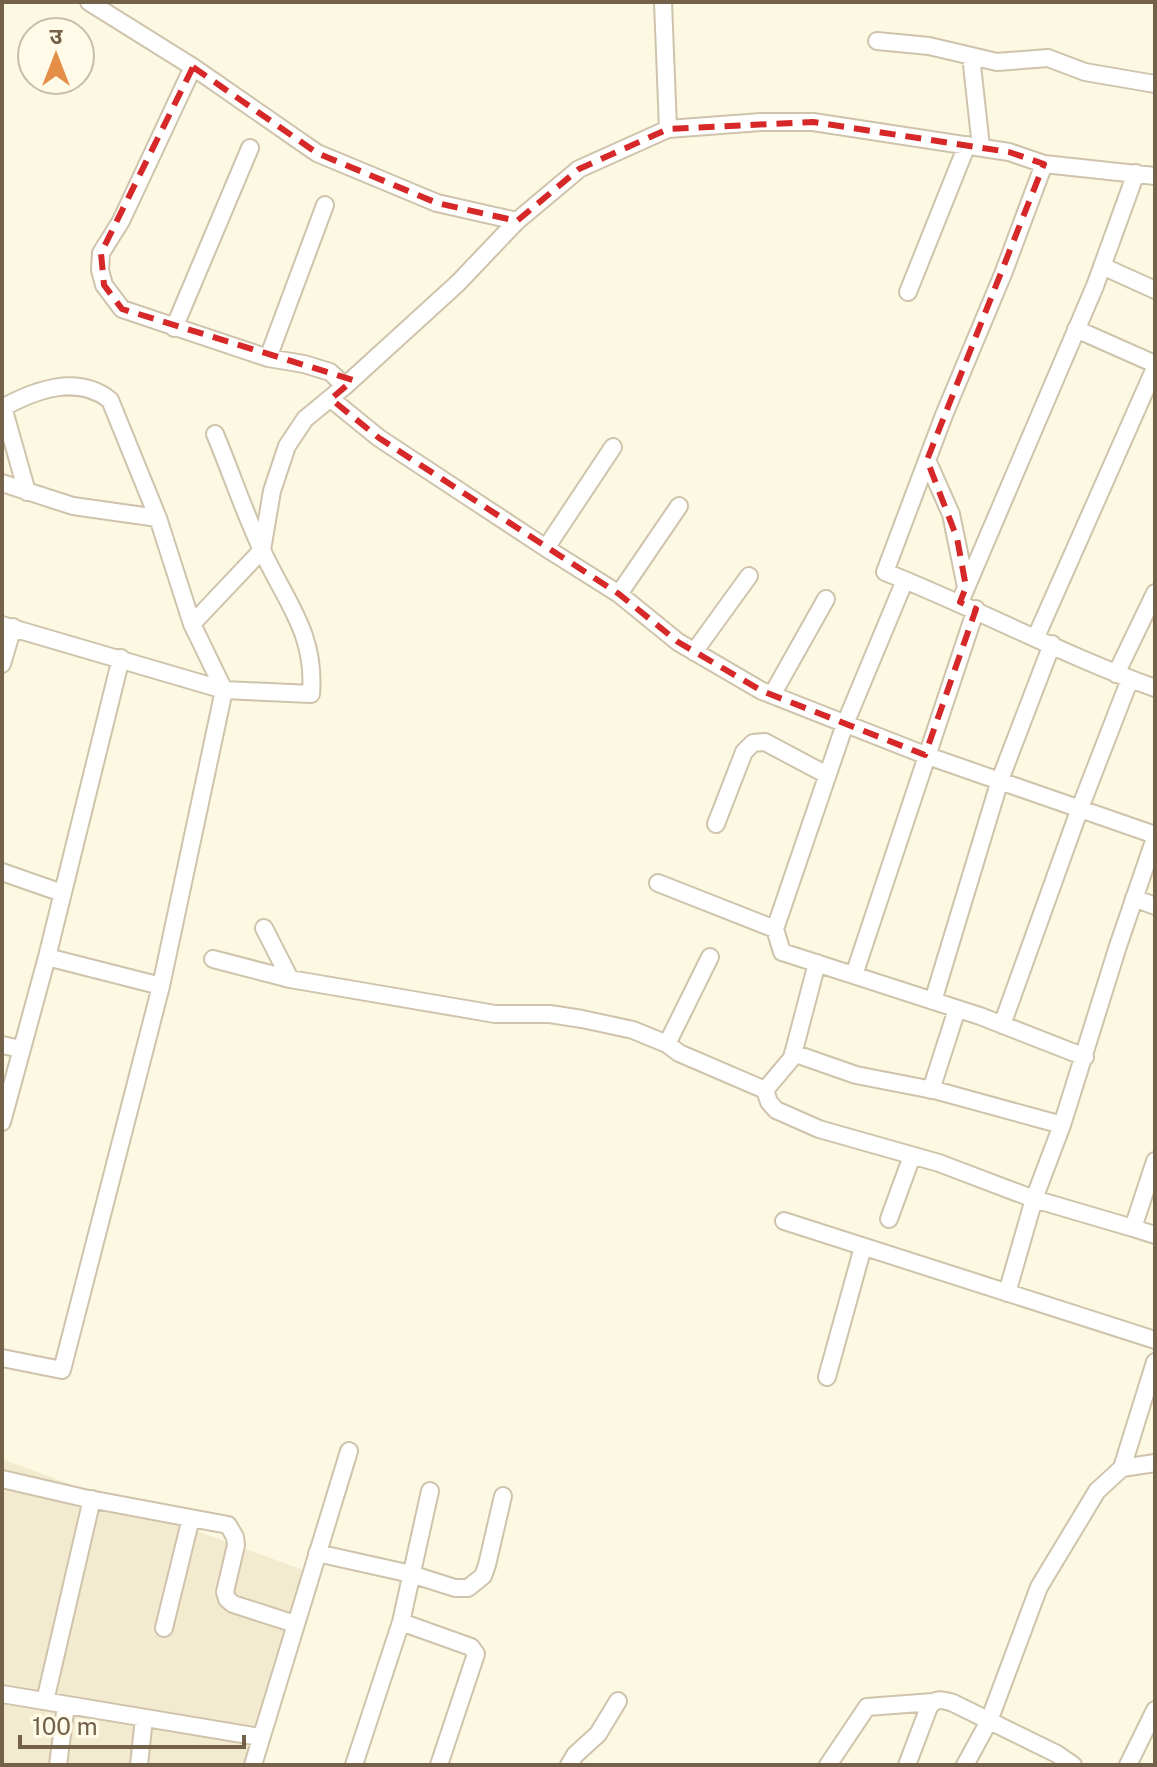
<svg xmlns="http://www.w3.org/2000/svg" width="1157" height="1767" font-family="'Public Sans','Noto Sans Devanagari',sans-serif">
<rect width="100%" height="100%" fill="#fcf8e2"/>
<path fill="#f3ebd0" d="M2,1459L311,1573L243,1765H2Z"/>
<g fill="none" stroke-linecap="round" stroke-linejoin="round">
<g stroke="#cfc3ac" stroke-width="20">
<path id="minor" d="M89,2L193,67L317,153L437,203L517,221
M663,2L668,129
M877,41L929,46L997,62L1048,58L1085,72L1155,84
M971,56L981,147
M193,67L121,221L101,253L100,270L104,285L122,309L268,358L304,364L330,372L345,386
M1044,164L1003,274L944,415L885,572C976,608 1063,655 1155,688
M1102,266L1155,290
M908,292L967,145
M174,328L250,148
M1076,329L1155,364
M268,358L325,205
M331,399L379,438L546,548
M3,407L27,492
M2,408C35,390 77,374 110,400L158,518L192,624L224,690L311,694C316,633 285,601 262,550C244,512 231,472 215,434
M613,447L546,548L619,594L678,642L762,691L925,755L1155,835
M927,460L951,514L966,587
M2,483L73,506L158,518
M619,594L679,506
M960,602L1095,286L1136,173
M192,624L262,550L272,491L287,446L305,419L345,386L458,283L517,221L579,169L668,129L761,122H813L1009,152L1044,164L1155,176
M2,625L224,690L161,986L62,1370L2,1358
M1036,637L1155,368
M694,652L749,576
M2,664L13,627
M1116,674L1155,593
M772,695L826,599
M716,824L744,752L753,743L765,742L827,775
M2,872L62,893
M658,883L775,929L782,952L980,1016L1085,1057
M1134,898L1155,906
M264,928L290,979L495,1014H550L582,1019L633,1030L667,1044
M775,929L845,724L905,580
M47,957L161,986
M710,957L667,1044L679,1053L765,1090L769,1102L776,1110L819,1129L939,1163L1034,1199L1133,1228
M213,959L290,979
M854,975L976,609
M933,1001L1000,780L1052,644
M1002,1025L1080,808L1130,679
M2,1045L21,1049
M793,1053L856,1075L938,1091L1062,1125
M765,1090L792,1058L817,963
M931,1090L957,1009
M2,1122L47,957L121,658
M1155,1161L1133,1228L1155,1235
M889,1219L912,1156
M784,1221L1155,1340
M1007,1293L1034,1199L1062,1125L1118,946L1155,838
M827,1377L863,1247
M1122,1468L1155,1362
M2,1479L84,1498L228,1525L235,1537L236,1545L225,1592L227,1599L233,1604L295,1624
M317,1553L411,1574L455,1588H468L483,1576L487,1565L503,1496
M401,1622L471,1647L476,1654L439,1765
M164,1628L191,1518
M2,1694L260,1737
M45,1701L92,1499
M58,1765L66,1705
M139,1765L144,1718
M253,1765L349,1451
M354,1765L401,1622L430,1491
M569,1765L575,1755L598,1734L618,1701
M828,1765L867,1707L933,1702
M907,1765L929,1707C936,1697 943,1700 953,1703L1057,1754L1073,1765
M965,1765L989,1721L1039,1587L1097,1491L1122,1468L1155,1463
M1128,1765L1155,1710"/>
</g>
<use href="#minor" stroke="#fff" stroke-width="16"/>
</g>
<path fill="none" stroke="#d62828" stroke-width="6" stroke-dasharray="16 10" stroke-linejoin="round" d="M193,67L317,153L437,203L517,221L579,169L668,129L813,122L1009,152L1044,164L927,460L957,538L966,587L960,602L976,609L925,755L762,691L678,642L619,594L379,438L331,399L353,380L122,309L104,285L101,253Z"/>
<rect width="1157" height="1767" fill="none" stroke="#736149" stroke-width="8"/>
<g transform="translate(56 56)"><circle r="38" fill="#fffbe8" stroke="#c7bda8" stroke-width="2"/>
<path d="M0-6L14 30L0 20L-14 30Z" fill="#e58e48"/>
<text y="-12" font-size="22" font-weight="bold" text-anchor="middle" fill="#736149">उ</text>
</g>
<path d="M20 1735v12h224v-12" fill="none" stroke="#736149" stroke-width="4"/>
<text x="32" y="1735" font-size="24" fill="#736149" stroke="#fffbe8" stroke-width="6" paint-order="stroke">100 m</text>
</svg>
